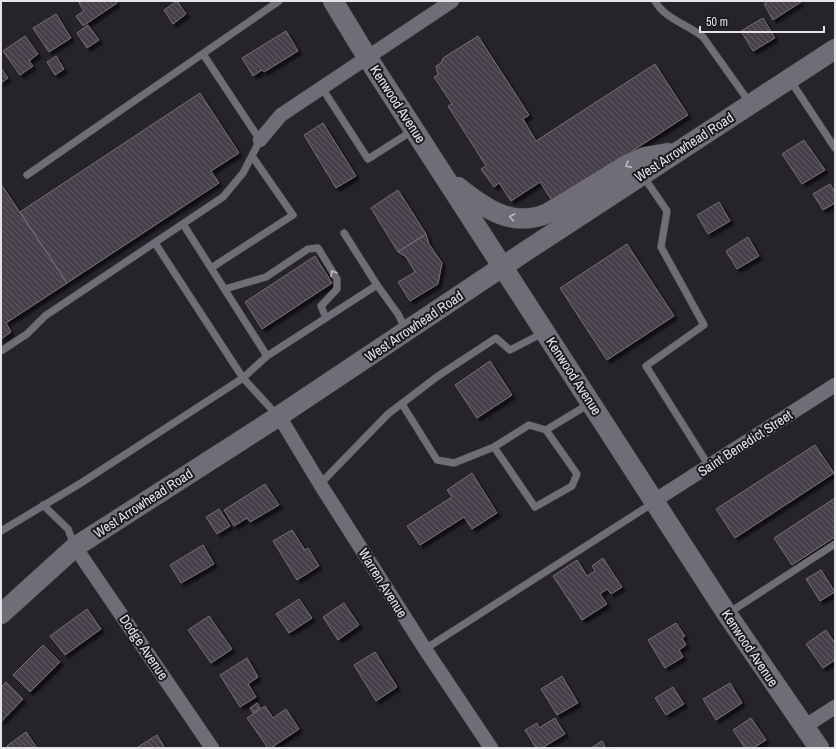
<svg xmlns="http://www.w3.org/2000/svg" width="836" height="749" font-family="'Archivo Narrow',sans-serif">
<defs>
<pattern id="building-back-hatch" width="6" height="6" patternUnits="userSpaceOnUse"><rect width="6" height="6" fill="#454149"/><path d="M-1 5l2 2M0 0l6 6M5-1l2 2" fill="none" stroke="#605c63"/></pattern>
<filter id="shadow"><feDropShadow dx="3.5" dy="3.5" stdDeviation="1" flood-color="#0009"/></filter>
</defs>
<rect width="100%" height="100%" fill="#27232a"/>
<path fill="url(#building-back-hatch)" stroke="#736e78" filter="url(#shadow)" d="M81,1H115L117,3L83,26L76,16L84,11L79,3Z
M177,1L186,14L173,24L164,10Z
M768,1H800L801,2L773,20L764,4Z
M56,14L71,38L49,52L33,28Z
M763,18L775,38L753,51L741,31Z
M88,25L99,40L87,48L77,33Z
M286,31L298,51L264,72L262,70L253,76L242,58Z
M25,36L38,54L29,61L33,66L20,75L3,51Z
M478,36L529,115L523,119L536,141L655,64L688,115L553,202L540,182L511,201L499,183L494,187L481,169L486,166L448,106L452,104L434,77L438,75L436,66L441,63L443,58Z
M56,56L64,69L55,75L47,62Z
M1,68L8,78L1,83Z
M200,93L239,153L211,171L219,183L67,283L20,212Z
M323,123L356,176L336,188L304,135Z
M804,140L825,170L802,184L782,154Z
M1,184L67,283L6,323L11,332L1,339Z
M830,184L835,192V203L823,210L813,194Z
M398,190L426,234L398,252L371,208Z
M719,202L730,221L708,234L697,215Z
M426,234L429,244L442,263L438,284L410,301L398,282L415,272L406,257L398,252Z
M748,237L759,256L737,269L726,251Z
M627,244L674,316L607,360L560,288Z
M315,256L332,283L262,329L245,302Z
M490,361L512,395L477,418L455,385Z
M815,445L834,473L735,538L716,509Z
M472,473L497,513L472,529L464,517L420,545L407,526L452,497L447,490Z
M265,484L279,505L250,522L247,518L234,526L224,510Z
M835,498V537L792,565L774,538Z
M219,509L230,526L217,534L206,517Z
M292,530L305,550L308,548L319,566L297,580L273,541Z
M203,545L214,564L181,583L170,565Z
M603,558L622,587L611,594L607,589L600,594L607,604L582,620L553,576L577,560L587,576L595,571L592,566Z
M821,570L835,592L820,601L806,579Z
M299,599L312,618L289,633L276,614Z
M344,603L359,625L338,640L323,617Z
M87,609L101,629L65,655L50,636Z
M209,616L232,649L211,663L188,630Z
M676,623L685,636L682,638L686,645L679,650L683,657L665,668L648,640Z
M826,630L835,643V660L823,668L806,644Z
M43,645L60,662L30,692L13,675Z
M375,652L397,687L376,701L354,665Z
M247,658L258,677L248,684L256,697L240,707L220,675Z
M562,676L578,703L557,715L541,689Z
M6,682L23,699L1,722V687Z
M730,683L742,703L716,720L703,699Z
M673,687L684,704L666,715L655,698Z
M257,703L260,708L253,713L250,708Z
M265,706L273,718L286,709L299,729L271,748H268L247,718Z
M555,718L565,734L542,748H536L525,730L537,723L539,728Z
M751,718L766,740L753,748H745L733,730Z
M26,732L37,748H9L7,746Z
M157,735L165,748H138V747Z
M602,741L606,748H591Z"/>
<g fill="none" stroke-linecap="round" stroke-linejoin="round">
<g stroke="#433f46" stroke-width="8">
<path id="lane" d="M655,1C665,19 687,24 703,37L750,103
M790,80L835,148
M322,88L368,159L412,131
M27,175L279,1
M643,176L667,211L661,247L704,325L646,366L709,466
M183,224L267,356
M344,233L377,285L398,314L406,330
M155,243L243,378L277,415
M211,268L293,215L252,156
M225,289L266,277L308,249L318,248L337,279V289L321,306L326,318
M1,351L27,334L45,316L223,197L243,173L260,140L203,54
M402,404L437,460L454,463L494,447
M546,430L529,425L494,447L535,507L572,486L577,474L546,430L589,404
M320,484L388,414L438,376L496,338L510,350L543,333
M43,505L68,529L74,545
M1,531L81,483L243,378L267,356L377,285
M727,614L835,544
M425,649L653,503"/>
</g>
<g stroke="#433f46" stroke-width="15">
<path id="street" d="M260,140L281,115L452,1
M279,416L320,484L425,649L491,748
M654,501L835,385
M75,547L212,748
M804,727L835,707"/>
</g>
<g stroke="#433f46" stroke-width="21">
<path id="secondary" d="M333,1L367,57L727,614L819,748
M458,187C484,208 513,229 548,213L628,164L645,157L668,153
M1,614L75,547L279,416L529,249L835,49"/>
</g>
<use href="#lane" stroke="#716d76" stroke-width="7"/>
<use href="#street" stroke="#716d76" stroke-width="14"/>
<use href="#secondary" stroke="#716d76" stroke-width="20"/>
</g>
<defs><path id="oneway-chevron" d="M-2-3.5L2.5 0L-2 3.5" fill="none" stroke-width="1.6" stroke-linecap="round" stroke-linejoin="round"/></defs>
<g stroke="#bcb9c0">
<use href="#oneway-chevron" transform="translate(628 165) rotate(151)"/>
<use href="#oneway-chevron" transform="translate(512 217) rotate(-169)"/>
<use href="#oneway-chevron" transform="translate(333 273) rotate(-122)"/>
</g>
<g text-anchor="middle" dominant-baseline="central" stroke-width="4" stroke-linejoin="round" paint-order="stroke">
<g font-size="14" fill="#e5e2e8" stroke="#1d1921">
<text transform="translate(398 104) rotate(57)">Kenwood Avenue</text>
<text transform="translate(684 147) rotate(-33)">West Arrowhead Road</text>
<text transform="translate(414 326) rotate(-34)">West Arrowhead Road</text>
<text transform="translate(574 376) rotate(57)">Kenwood Avenue</text>
<text transform="translate(745 443) rotate(-33)">Saint Benedict Street</text>
<text transform="translate(143 503) rotate(-33)">West Arrowhead Road</text>
<text transform="translate(383 583) rotate(58)">Warren Avenue</text>
<text transform="translate(144 647) rotate(56)">Dodge Avenue</text>
<text transform="translate(750 648) rotate(56)">Kenwood Avenue</text>
</g>
</g>
<rect width="836" height="749" fill="none" stroke="#e5e2e8" stroke-width="4"/>
<path d="M700 26v6h124v-6" fill="none" stroke="#e5e2e8" stroke-width="2"/>
<text x="706" y="26" font-size="12" fill="#e5e2e8" stroke="#1d1921" stroke-width="3" paint-order="stroke">50 m</text>
</svg>
